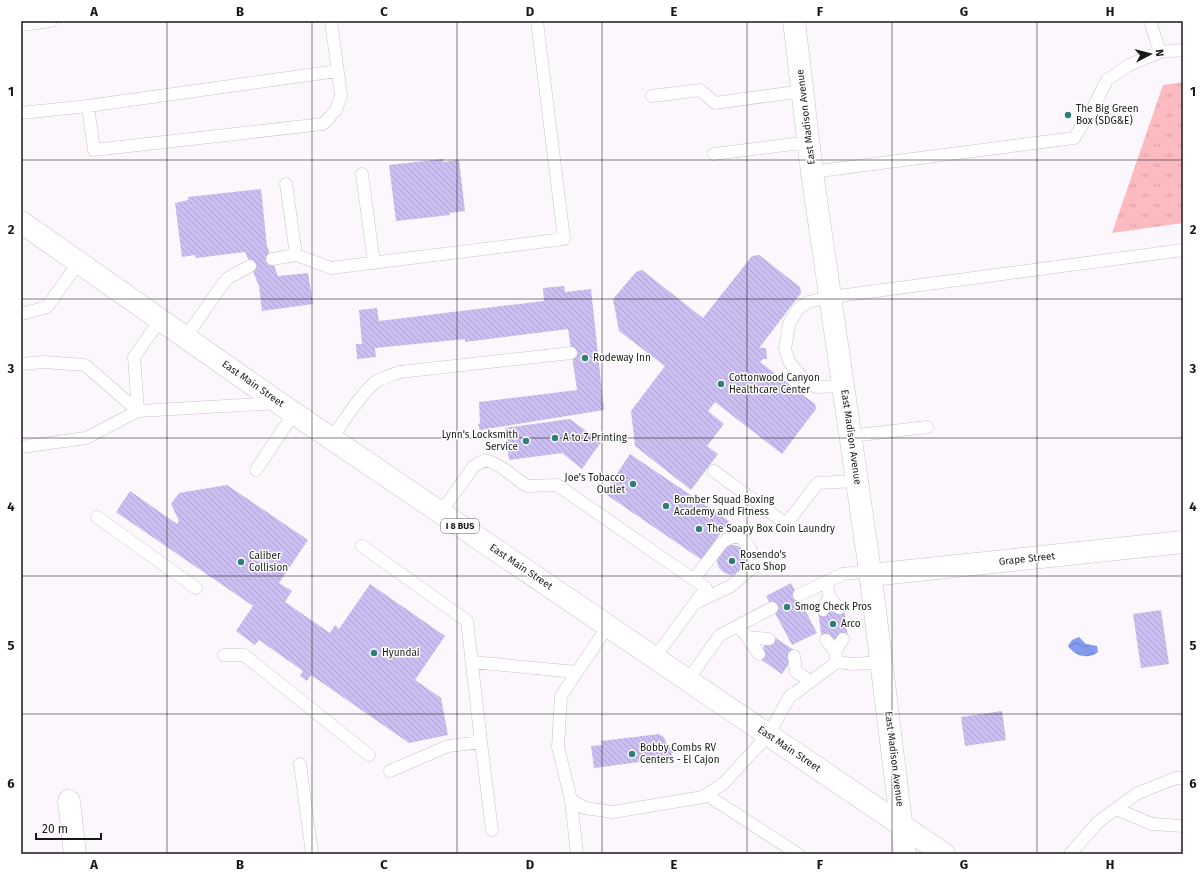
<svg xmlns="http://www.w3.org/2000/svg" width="1204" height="875" font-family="'Fira Sans',sans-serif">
<defs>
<pattern id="park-tufts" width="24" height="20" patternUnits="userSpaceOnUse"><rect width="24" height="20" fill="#fbbbc1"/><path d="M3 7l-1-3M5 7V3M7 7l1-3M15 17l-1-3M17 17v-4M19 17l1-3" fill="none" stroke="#d7a0a5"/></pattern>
<pattern id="water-waves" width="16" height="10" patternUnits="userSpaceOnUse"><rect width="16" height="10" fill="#849cef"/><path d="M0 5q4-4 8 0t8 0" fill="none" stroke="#6b7ec1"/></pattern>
<pattern id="building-back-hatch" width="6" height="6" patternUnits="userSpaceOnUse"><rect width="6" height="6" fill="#cbbef3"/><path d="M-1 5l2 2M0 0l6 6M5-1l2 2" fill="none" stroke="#aea3d0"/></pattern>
</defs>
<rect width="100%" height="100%" fill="#fcf7fc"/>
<path fill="url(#park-tufts)" d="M1183,82V223L1112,233L1163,85Z"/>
<path fill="url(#water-waves)" d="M1079,637L1086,644L1097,646L1098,652C1088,660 1075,656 1068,646L1072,640Z"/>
<path fill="url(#building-back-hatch)" d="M443,159V162L459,160L465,211L449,213L450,215L396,221L389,165Z
M261,189L267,246L278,276L308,273L313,304L262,311L259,286L245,252L196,258L195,255L182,257L175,203L188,200V197Z
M759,255L800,287L801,293L760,347L761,348H766L767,359H763L760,362L815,404L816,409L782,454L715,402L708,411L724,424L707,446L718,454L691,490L635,446L631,411L665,366L619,331L613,299L636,272L642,270L703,318L752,256Z
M564,286L565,292L591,289L604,410L480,430L478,424L480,423L479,402L577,390L568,329L465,342V339L375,348L376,357L357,359L356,344H362L359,310L377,308L379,321L544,301L543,288Z
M570,419L601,442L582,469L562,453L509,460L505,428Z
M630,454L729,521L702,560L604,493Z
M227,485L308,540L279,583L292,591L285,602L330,633L335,625L339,629L370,584L445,636L415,680L441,698L448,735L409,743L311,675L307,681L300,676L303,671L259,640L255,645L236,631L253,606L116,512L130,491L177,524L179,521L171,504L179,493Z
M717 560a15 15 0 1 1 30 0a15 15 0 1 1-30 0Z
M791,583L817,633L792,645L766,596Z
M844,608L848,638L822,641L818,611Z
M1161,610L1169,664L1141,668L1133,614Z
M771,635L797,652L782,674L757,657Z
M1002,711L1006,740L965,746L961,717Z
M659,734L664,737L667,745L675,750L666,762L662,759L594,768L591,746L602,745L601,741Z"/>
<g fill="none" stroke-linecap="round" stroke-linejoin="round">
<g stroke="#c8c4c9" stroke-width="13">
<path id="service" d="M21,25L51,21
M1160,52L1183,50
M652,96L700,90L715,103L803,91
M88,106L94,150L323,124L336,110L341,95L331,21
M21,113L88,106L337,71
M714,154L809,142
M812,172L1074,138L1093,108L1107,80L1129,65L1160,52L1150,21
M362,174L374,263
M296,255L331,268L564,239L537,21
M272,259L296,255L286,184
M21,314L47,307L78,263
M160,320L134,357L138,411L278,403
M186,337L220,288L228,278L250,266
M21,364L44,362L85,365L138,411L86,438L21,447
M843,386L816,387L805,381L790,363L785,349L789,324L798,309L808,302L831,297L1183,250
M851,436L927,427
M332,438C342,424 363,390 377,381C384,377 393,375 400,372L571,353
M256,470L294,413
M714,471L786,524L818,483L857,481
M441,512L474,466L485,460C501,464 513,477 527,486L557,485L706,588L655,657
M97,517L196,588
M362,546L467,621L481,742
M694,579L721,544L727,539L738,536C751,545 753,552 753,567L731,586L695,603
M827,581L829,597L839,608
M799,595L843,574L870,571
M823,610L829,597
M608,626L561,696L558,747L571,800L585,808L613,812L703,797L724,783L768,735L790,696L795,693L837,662L853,664L881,662
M738,626L747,637L769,639
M747,637L759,654
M826,640L835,651
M224,655H244L369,755
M794,656L796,672L810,681
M472,662L577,672
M837,662L835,651L843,639
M688,680L720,635L772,608
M300,764L312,854
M390,771L448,746L481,742L492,830
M707,795L798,854
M571,800L577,854
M1116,809L1152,824L1183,826
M1070,854L1099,821L1138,793L1176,778H1183"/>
</g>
<g stroke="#c8c4c9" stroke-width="23">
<path id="minor" d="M871,575L1183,542
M69,801L75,854"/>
</g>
<g stroke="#c8c4c9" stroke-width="23">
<path id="tertiary" d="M794,21L812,172L870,571L905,854"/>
</g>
<g stroke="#c8c4c9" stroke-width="23">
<path id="primary" d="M21,222L279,403L944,854"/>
</g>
<use href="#service" stroke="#fff" stroke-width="12"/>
<use href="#minor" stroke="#fff" stroke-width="22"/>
<use href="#tertiary" stroke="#fff" stroke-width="22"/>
<use href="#primary" stroke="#fff" stroke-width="22"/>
</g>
<path fill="none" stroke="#191819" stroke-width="1" stroke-opacity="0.55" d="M167,21V854M312,21V854M457,21V854M602,21V854M747,21V854M892,21V854M1037,21V854M21,160H1183M21,299H1183M21,438H1183M21,576H1183M21,714H1183"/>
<g fill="#337c7c" stroke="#fff" stroke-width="1.5">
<circle cx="1068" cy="115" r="4"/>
<circle cx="585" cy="358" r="4"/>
<circle cx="721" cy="384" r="4"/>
<circle cx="555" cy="438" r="4"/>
<circle cx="526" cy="441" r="4"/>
<circle cx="633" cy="484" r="4"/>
<circle cx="666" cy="506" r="4"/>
<circle cx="699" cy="529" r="4"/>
<circle cx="732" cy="561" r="4"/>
<circle cx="241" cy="562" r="4"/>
<circle cx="787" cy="607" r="4"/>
<circle cx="833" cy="624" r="4"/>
<circle cx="374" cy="653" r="4"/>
<circle cx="632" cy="754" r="4"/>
</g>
<g text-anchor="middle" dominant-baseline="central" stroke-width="3" stroke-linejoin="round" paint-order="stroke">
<rect fill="#fff" stroke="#5e5d5e" stroke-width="1" x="441" y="519" width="38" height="14" rx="3"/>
<g font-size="9" font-weight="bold" fill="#191819">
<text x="460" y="526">I 8 BUS</text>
</g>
<g font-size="10" fill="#191819" stroke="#fff" text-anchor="start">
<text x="1076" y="109">The Big Green<tspan x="1076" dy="12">Box (SDG&amp;E)</tspan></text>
<text x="593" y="358">Rodeway Inn</text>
<text x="729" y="378">Cottonwood Canyon<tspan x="729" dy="12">Healthcare Center</tspan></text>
<text x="518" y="435" text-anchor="end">Lynn's Locksmith<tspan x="518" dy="12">Service</tspan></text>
<text x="563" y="438">A to Z Printing</text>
<text x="625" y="478" text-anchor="end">Joe's Tobacco<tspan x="625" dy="12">Outlet</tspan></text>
<text x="674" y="500">Bomber Squad Boxing<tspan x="674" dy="12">Academy and Fitness</tspan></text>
<text x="707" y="529">The Soapy Box Coin Laundry</text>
<text x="740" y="555">Rosendo's<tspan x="740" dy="12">Taco Shop</tspan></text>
<text x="249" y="556">Caliber<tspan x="249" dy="12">Collision</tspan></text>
<text x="795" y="607">Smog Check Pros</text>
<text x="841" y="624">Arco</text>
<text x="382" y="653">Hyundai</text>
<text x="640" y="748">Bobby Combs RV<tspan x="640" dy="12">Centers - El Cajon</tspan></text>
</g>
<g font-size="10" fill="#191819" stroke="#fff">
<text transform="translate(806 117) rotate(-97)">East Madison Avenue</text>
<text transform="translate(253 384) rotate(35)">East Main Street</text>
<text transform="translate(851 437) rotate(82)">East Madison Avenue</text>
<text transform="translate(1027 559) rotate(-6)">Grape Street</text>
<text transform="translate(521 567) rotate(34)">East Main Street</text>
<text transform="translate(789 749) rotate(34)">East Main Street</text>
<text transform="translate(894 759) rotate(83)">East Madison Avenue</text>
</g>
</g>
<rect width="1204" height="875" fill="none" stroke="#ffffff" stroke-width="44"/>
<g transform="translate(1150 54) rotate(83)" stroke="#ffffff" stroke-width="3" paint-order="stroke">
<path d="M0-3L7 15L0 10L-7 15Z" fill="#191819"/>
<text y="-6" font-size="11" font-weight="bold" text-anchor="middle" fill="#191819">N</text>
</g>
<path d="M36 833v6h65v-6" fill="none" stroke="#191819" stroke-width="2"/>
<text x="42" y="833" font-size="12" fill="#191819" stroke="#ffffff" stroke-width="3" paint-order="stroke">20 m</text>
<rect x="22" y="22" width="1160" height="831" fill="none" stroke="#191819" stroke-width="1.5"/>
<g font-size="13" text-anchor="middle" font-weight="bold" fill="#191819">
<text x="94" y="16">A</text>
<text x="240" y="16">B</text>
<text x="384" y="16">C</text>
<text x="530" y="16">D</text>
<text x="674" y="16">E</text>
<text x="820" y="16">F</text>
<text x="964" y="16">G</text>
<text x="1110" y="16">H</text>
<text x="11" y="96">1</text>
<text x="1193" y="96">1</text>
<text x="11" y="234">2</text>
<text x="1193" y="234">2</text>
<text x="11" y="373">3</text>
<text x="1193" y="373">3</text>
<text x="11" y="511">4</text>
<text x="1193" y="511">4</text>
<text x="11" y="650">5</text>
<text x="1193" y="650">5</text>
<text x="11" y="788">6</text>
<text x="1193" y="788">6</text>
<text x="94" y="869">A</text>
<text x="240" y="869">B</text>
<text x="384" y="869">C</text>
<text x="530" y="869">D</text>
<text x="674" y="869">E</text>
<text x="820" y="869">F</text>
<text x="964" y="869">G</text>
<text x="1110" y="869">H</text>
</g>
</svg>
